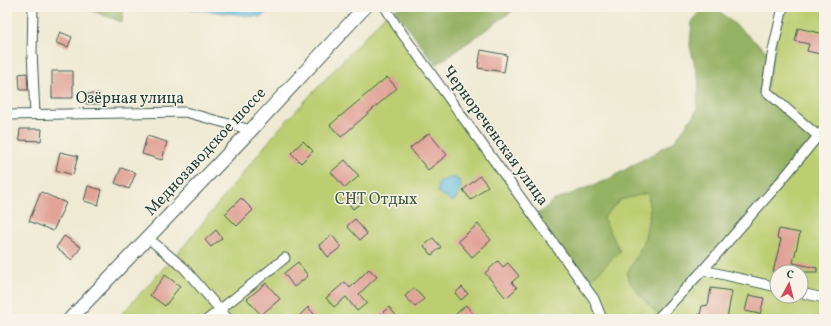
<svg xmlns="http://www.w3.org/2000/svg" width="831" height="326" font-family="Vollkorn,serif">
<rect width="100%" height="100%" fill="#f7f3e8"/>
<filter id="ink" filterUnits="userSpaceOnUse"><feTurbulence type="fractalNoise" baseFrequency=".025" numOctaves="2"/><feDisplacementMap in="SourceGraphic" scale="8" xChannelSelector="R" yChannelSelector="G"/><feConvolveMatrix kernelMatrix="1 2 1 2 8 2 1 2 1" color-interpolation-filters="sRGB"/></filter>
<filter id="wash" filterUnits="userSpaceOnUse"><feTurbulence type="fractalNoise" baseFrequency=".012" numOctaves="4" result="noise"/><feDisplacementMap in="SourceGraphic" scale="16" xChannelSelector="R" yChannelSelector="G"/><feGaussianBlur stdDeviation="0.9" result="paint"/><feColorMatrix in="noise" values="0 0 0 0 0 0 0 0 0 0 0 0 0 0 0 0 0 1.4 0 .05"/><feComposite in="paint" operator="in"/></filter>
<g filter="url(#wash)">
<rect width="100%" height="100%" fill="#efead3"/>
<path fill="#bcce71" stroke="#6e8652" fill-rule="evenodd" d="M783,7H824V319H117L183,247L278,130L388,12L581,281L603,218L620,199L648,193L650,212L644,243L627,274C634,290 645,301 657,313L766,91ZM777,272H801V296H777Z"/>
<path fill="#95b163" stroke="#5a774c" d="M82,7H124L122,22Z
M401,7H518L436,65L395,10Z
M703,7H712L718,10L772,56L766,91L817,136L660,317L631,284L627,274L644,242L650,212L648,193L620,200L603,218L620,251L591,280L582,281L533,215L541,212L553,201L609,179L675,141L697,110L699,82L690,46L692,21Z"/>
<path fill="#66bde3" stroke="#427d8c" d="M175,7H276L260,17Z
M453,177L459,180L461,186L456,199L451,202L448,198L438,193V182Z"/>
<g id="blocks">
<path fill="#e1a398" d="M798,28L824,34V55L807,51L809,44L795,41Z
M60,32L72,37L68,47L56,43Z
M481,50L507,55L504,72L478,68Z
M52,71H73V98H52Z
M27,73L28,90H20L19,74Z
M387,77L397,88L341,137L330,125Z
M86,94H100V104H86Z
M20,129H42L41,141L19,140Z
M429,133L447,155L428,170L410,148Z
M147,136L167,142L162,160L142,154Z
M303,141L313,151L301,163L291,153Z
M60,152L78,156L73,175L56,170Z
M345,160L359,176L345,188L331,172Z
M121,168L136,173L129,189L115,183Z
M480,176L488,186L471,200L463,190Z
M88,186L102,190L98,205L84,201Z
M41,192L66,203L53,231L29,221Z
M355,193L362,202L353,209L346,200Z
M241,198L253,210L237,226L225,214Z
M355,219L367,234L360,240L347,226Z
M478,224L491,240L472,257L458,241Z
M779,229L800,233L793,263L817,268V272H773L781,239L777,238Z
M216,230L222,238L211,247L205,240Z
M332,235L341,247L328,257L319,245Z
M64,236L81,247L72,260L56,248Z
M433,238L441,247L432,255L424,246Z
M498,261L503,267L508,263L519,276L512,282L517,288L506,298L485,273Z
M298,262L308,276L294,287L284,273Z
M369,269L377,277L359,294L367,303L357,311L346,297L334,307L326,298L345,282L350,288Z
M165,275L180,286L165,306L150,295Z
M266,283L280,299L261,315L247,299Z
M462,287L468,294L461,300L455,293Z
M414,288L424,299L415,307L405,296Z
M711,288L732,291L727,319H699L702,306L708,305Z
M749,295L764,298L760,314L745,311Z
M466,305L477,319H460L456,314Z
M308,307L318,319H296Z
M389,307L399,319H375Z"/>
</g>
</g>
<g filter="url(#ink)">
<use href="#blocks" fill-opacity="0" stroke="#3e574c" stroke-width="1"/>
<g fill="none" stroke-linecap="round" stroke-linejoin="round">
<g stroke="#3e574c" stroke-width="11">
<path id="minor" d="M33,7L32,52L35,114
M385,7L396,25L594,299L602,319
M783,7L773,50L766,91L818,136
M7,115L185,112L251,130
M148,238L184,268L228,319
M703,270L777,287
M801,293L824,298
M208,319L285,258
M657,319L703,270L781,181L824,129"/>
</g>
<g stroke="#3e574c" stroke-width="15">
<path id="secondary" d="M70,319L251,130L365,7"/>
</g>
<use href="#minor" stroke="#fff" stroke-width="9"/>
<use href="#secondary" stroke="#fff" stroke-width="13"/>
</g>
</g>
<g text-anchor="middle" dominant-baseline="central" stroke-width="3" stroke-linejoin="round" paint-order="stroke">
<g font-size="16" fill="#1f3d34" stroke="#f7f3e8">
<text x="130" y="99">Озёрная улица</text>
<text transform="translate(495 136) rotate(54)">Чернореченская улица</text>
<text transform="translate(206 152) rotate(-47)">Меднозаводское шоссе</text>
</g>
<g font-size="16" fill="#3e5a40" stroke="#f7f3e8">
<text x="376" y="200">СНТ Отдых</text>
</g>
</g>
<rect width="831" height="326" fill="none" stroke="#f7f3e8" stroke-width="24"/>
<g transform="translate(789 284) rotate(7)"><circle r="19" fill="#f7f3e8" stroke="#a1aaa0"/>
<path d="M0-3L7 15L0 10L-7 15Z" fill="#d1495b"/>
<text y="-6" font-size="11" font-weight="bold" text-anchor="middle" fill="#1f3d34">С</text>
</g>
</svg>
